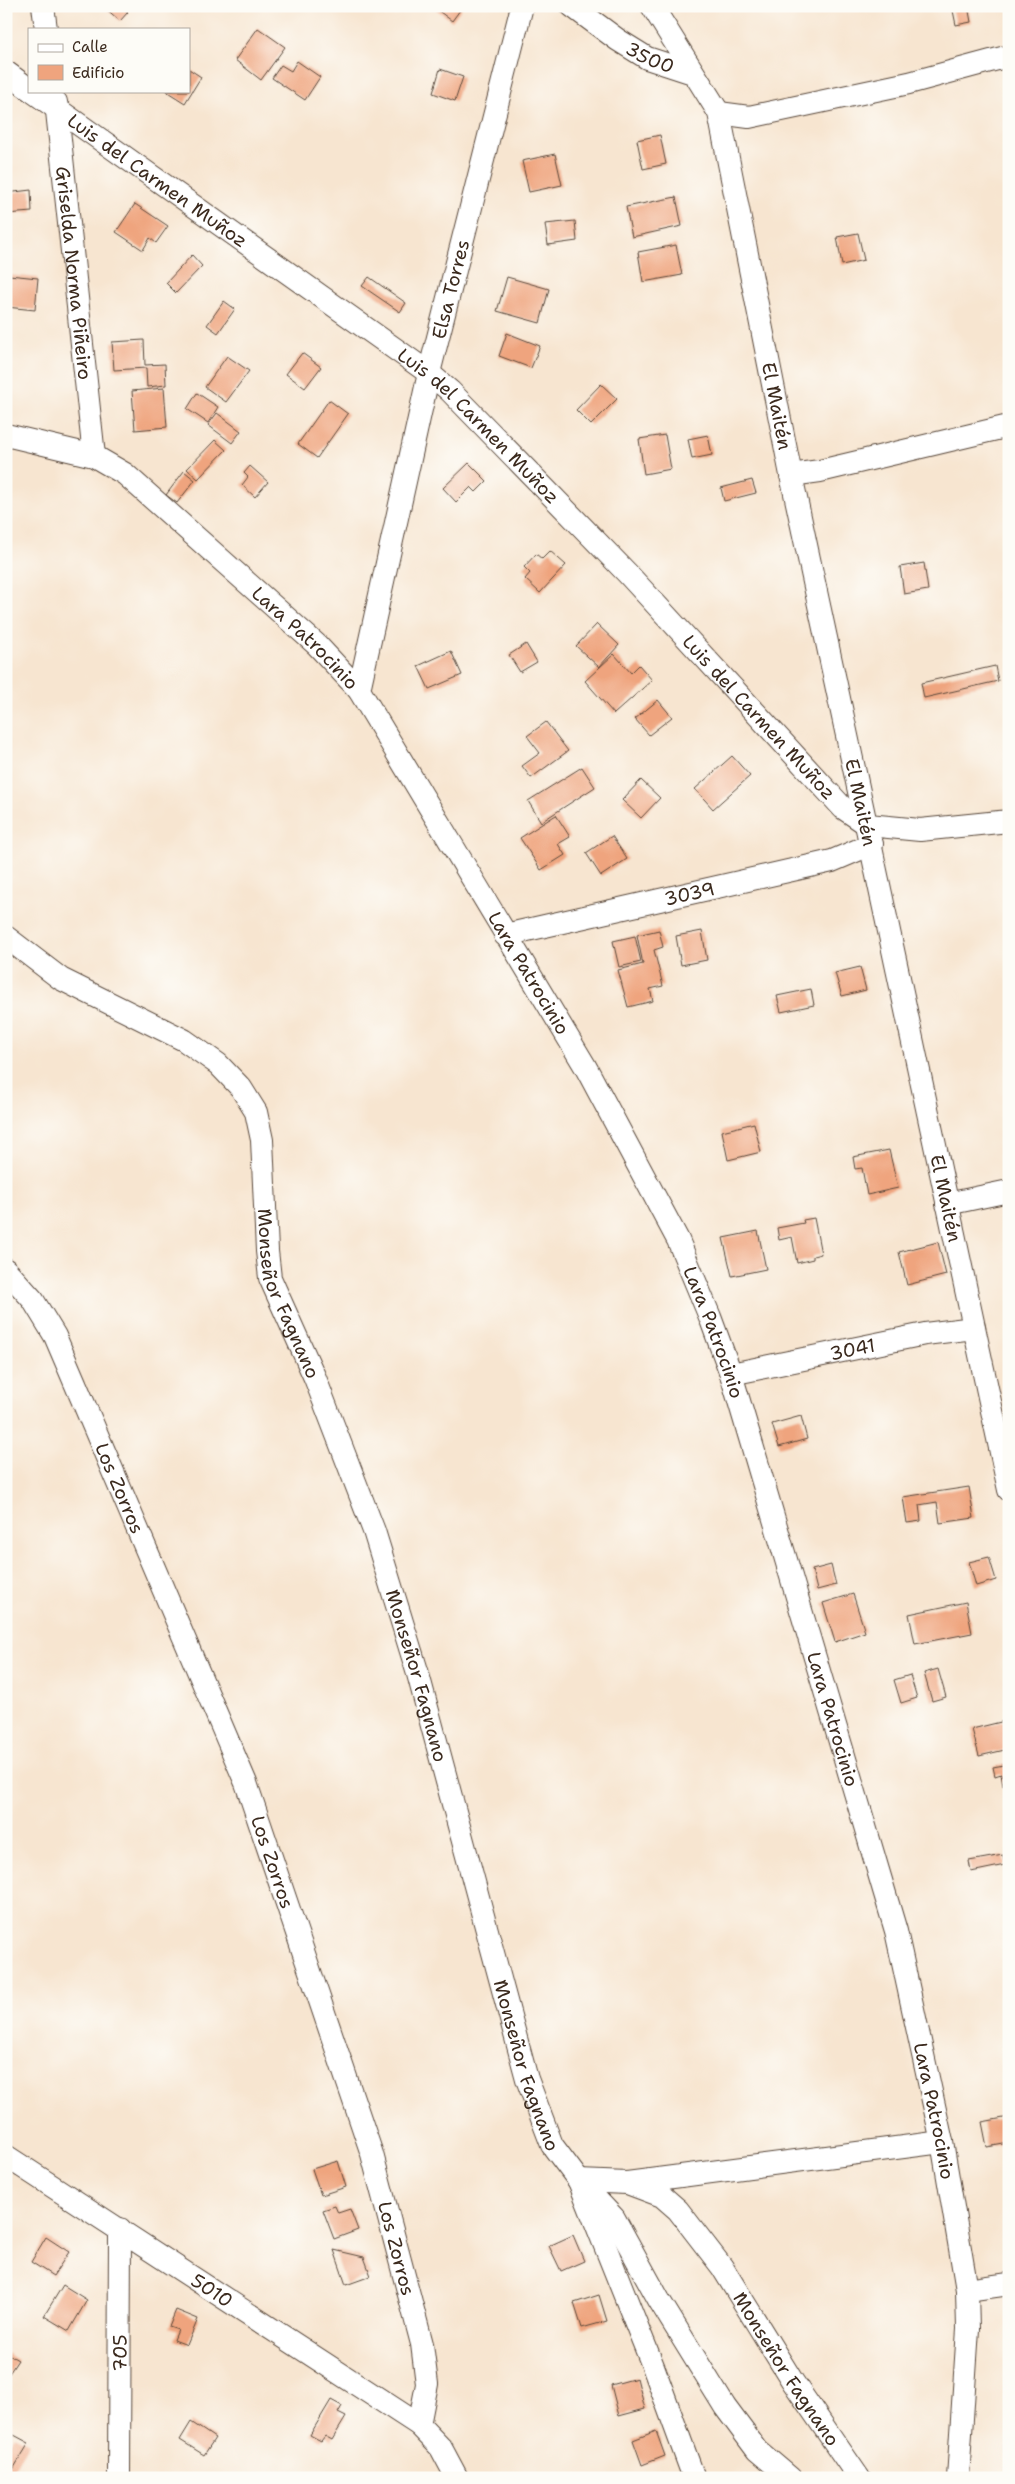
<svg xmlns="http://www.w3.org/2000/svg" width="1015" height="2484" font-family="'Shantell Sans',sans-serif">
<rect width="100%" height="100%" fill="#fdfcf7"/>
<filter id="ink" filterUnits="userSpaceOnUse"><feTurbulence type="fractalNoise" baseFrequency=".02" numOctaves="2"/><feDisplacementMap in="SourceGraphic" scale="10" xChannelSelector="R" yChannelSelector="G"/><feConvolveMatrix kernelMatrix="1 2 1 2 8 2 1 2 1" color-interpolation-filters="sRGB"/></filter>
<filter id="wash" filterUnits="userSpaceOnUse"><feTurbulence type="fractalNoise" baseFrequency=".0096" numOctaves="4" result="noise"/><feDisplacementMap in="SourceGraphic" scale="20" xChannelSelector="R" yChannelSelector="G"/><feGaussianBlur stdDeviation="1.12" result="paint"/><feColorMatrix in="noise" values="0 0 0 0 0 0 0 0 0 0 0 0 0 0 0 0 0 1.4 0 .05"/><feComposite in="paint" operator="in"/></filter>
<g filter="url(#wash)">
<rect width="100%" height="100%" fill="#f7e5d0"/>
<g id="blocks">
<path fill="#efa47e" d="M103,6H121L128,12L120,21Z
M432,6H463L452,21Z
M952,6H968L971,22L956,25Z
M258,28L285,47L261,80L235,60Z
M297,61L320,77L305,100L272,78L281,65L291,71Z
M189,69L201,77L185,103L166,91H189Z
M440,69L463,77L455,101L433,93Z
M660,135L666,164L643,169L637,140Z
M555,154L562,185L529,192L522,161Z
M31,190L32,212L6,214V193Z
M676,197L682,226L632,237L626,207Z
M135,204L168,226L156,243L150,238L143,250L116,232Z
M575,221L577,241L548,245L545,224Z
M858,233L864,260L842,265L837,237Z
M676,245L682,275L643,282L638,252Z
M192,255L202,266L176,293L166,283Z
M9,275L38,278L35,310L6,307Z
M369,277L406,303L400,312L362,286Z
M507,277L549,289L540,323L497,311Z
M224,301L235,309L218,333L207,325Z
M507,333L540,346L531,368L499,356Z
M144,340L145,365L165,364L166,385L147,387L146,368L114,370L112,342Z
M302,353L321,367L305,388L286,374Z
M227,356L249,371L226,402L205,387Z
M601,384L617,399L591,425L576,410Z
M164,388L167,427L135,430L132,391Z
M197,393L218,407L208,423L187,409Z
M329,400L348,414L317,458L298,444Z
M217,413L241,431L232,443L208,425Z
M665,435L671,469L644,474L639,439Z
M708,435L712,455L692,459L688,439Z
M215,440L226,450L198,479L187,469Z
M469,463L487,481L476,492L471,487L456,502L443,488Z
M250,466L268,482L255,497L242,485L248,477L244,473Z
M184,471L195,480L177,503L166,495Z
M752,480L756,493L724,501L721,488Z
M550,551L566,565L540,593L525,579L530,573L524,567L536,554L542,559Z
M924,563L928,590L904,594L900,567Z
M597,624L619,645L599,667L576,646Z
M526,644L537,662L520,672L509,655Z
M451,651L462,675L429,689L418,666Z
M614,654L631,673L639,665L652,680L614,714L585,681Z
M995,666L998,681L924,698L921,683Z
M658,700L672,717L649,735L635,719Z
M546,722L568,751L531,778L522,766L540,753L527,736Z
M732,756L750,776L713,809L695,789Z
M582,767L595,787L541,822L528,801Z
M641,780L660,798L641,818L622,800Z
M556,815L570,837L558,844L565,855L541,870L520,838Z
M612,836L627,859L601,876L586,853Z
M659,930L663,947L654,950L663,986L650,989L653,1001L628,1007L618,970L643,964L637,935Z
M702,931L707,960L681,965L676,936Z
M635,936L641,962L619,967L613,941Z
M860,967L866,990L842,996L835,973Z
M811,989L814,1005L781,1012L777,996Z
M754,1123L761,1152L728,1160L722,1131Z
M889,1150L898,1188L867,1195L862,1168L855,1169L853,1157Z
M814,1218L821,1254L813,1256V1259L797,1263L792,1237L779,1240L777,1228L804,1223L803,1220Z
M758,1231L766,1269L732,1276L723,1238Z
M938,1242L946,1275L907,1285L899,1252Z
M801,1416L807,1439L779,1447L772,1424Z
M969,1487L974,1518L940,1523L937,1502L919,1505L921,1521L907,1523L903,1497Z
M989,1557L996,1580L976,1586L969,1562Z
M831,1565L836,1585L817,1590L812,1570Z
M853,1594L865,1632L835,1642L823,1603Z
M966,1602L972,1633L915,1644L909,1614Z
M938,1669L946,1697L932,1701L924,1673Z
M910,1675L917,1698L901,1703L894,1680Z
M1009,1720V1749L979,1756L972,1729Z
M1009,1764V1785L1003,1786L1001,1774L995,1776L993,1767Z
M1003,1855L1005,1865L971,1872L969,1861Z
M1009,2117V2143L987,2147L982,2122Z
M338,2161L346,2187L321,2195L312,2169Z
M335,2206L338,2213L350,2209L358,2230L334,2239L323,2210Z
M573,2235L584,2261L561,2271L549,2246Z
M46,2237L69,2252L53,2276L31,2262Z
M334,2250L364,2257L371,2276L346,2285Z
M63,2285L87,2300L69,2331L44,2316Z
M599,2295L607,2321L582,2328L574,2303Z
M176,2310L198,2319L187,2345L174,2340L178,2330L169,2327Z
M6,2353L18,2360L6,2378Z
M637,2378L645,2409L619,2416L611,2385Z
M331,2400L342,2406L338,2413L346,2417L332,2440L325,2436L321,2441L310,2435Z
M191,2422L215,2438L204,2455L180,2440Z
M656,2431L665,2456L642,2465L633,2440Z
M14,2435L29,2443L12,2471L6,2468V2441L9,2443Z"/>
</g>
</g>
<g filter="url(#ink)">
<use href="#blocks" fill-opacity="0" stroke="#574639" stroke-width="1"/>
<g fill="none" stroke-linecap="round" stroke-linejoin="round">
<g stroke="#574639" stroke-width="24">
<g id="minor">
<path d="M43,6L46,29"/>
<path id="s1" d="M572,6L618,40L647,58L693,73"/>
<path id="s2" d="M652,6L719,113L791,475L1009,1490"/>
<path d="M6,72L29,89"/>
<path id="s3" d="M32,91L429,373L450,391L627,573L843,808L868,825L920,830L1009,821"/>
<path id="s4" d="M56,102L94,456"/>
<path d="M719,113L749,117L909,83L1009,56"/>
<path id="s5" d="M6,435L94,456L125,474L317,645L359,690L585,1066L678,1240L710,1317L731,1374L896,1931L942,2142L967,2290L968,2329L958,2478"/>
<path d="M791,475L820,471L1009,426"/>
<path id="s6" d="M359,690L429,373L522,6"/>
<path id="s7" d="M505,935L832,861L872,844"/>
<path id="s8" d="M6,937L61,979L184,1040L218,1064L241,1088L256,1112L262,1140L267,1251L270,1278L315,1378L374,1531L418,1674L527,2079L552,2145L579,2181L614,2218L659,2300L725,2407L757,2450L790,2478"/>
<path d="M947,1204L1009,1191"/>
<path id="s9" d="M6,1270L33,1300L55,1336L246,1783L372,2154L422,2344L427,2384L419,2425"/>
<path id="s10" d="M731,1374L925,1334L974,1328"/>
<path id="s11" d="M6,2156L419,2425L441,2448L457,2478"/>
<path id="s12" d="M630,2184L662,2196L678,2210L722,2267L793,2382L859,2478"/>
<path d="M967,2290L1009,2284"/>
<path id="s13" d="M119,2478L120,2229"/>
<path d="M694,2478L653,2366L579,2181L627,2183L942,2142"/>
</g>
</g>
<use href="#minor" stroke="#fff" stroke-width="22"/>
</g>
</g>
<g text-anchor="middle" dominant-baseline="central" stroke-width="4.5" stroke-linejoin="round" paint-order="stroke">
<g font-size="19" fill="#3b2a1e" stroke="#fdfcf7">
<text stroke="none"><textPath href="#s1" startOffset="94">3500</textPath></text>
<text stroke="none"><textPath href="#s3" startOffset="154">Luis del Carmen Muñoz</textPath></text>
<text stroke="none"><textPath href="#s4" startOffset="172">Griselda Norma Piñeiro</textPath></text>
<text stroke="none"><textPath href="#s6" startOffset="411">Elsa Torres</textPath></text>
<text stroke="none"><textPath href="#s2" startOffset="425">El Maitén</textPath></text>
<text stroke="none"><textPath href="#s3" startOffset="559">Luis del Carmen Muñoz</textPath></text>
<text stroke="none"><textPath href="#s5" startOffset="370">Lara Patrocinio</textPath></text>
<text stroke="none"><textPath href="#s3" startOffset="964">Luis del Carmen Muñoz</textPath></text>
<text stroke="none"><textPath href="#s2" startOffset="830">El Maitén</textPath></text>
<text stroke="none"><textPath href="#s7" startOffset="189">3039</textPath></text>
<text stroke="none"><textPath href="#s5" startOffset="775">Lara Patrocinio</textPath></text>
<text stroke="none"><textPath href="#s2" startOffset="1235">El Maitén</textPath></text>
<text stroke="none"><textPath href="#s8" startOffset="496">Monseñor Fagnano</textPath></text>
<text stroke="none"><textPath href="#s5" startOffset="1180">Lara Patrocinio</textPath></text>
<text stroke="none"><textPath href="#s10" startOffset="124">3041</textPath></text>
<text stroke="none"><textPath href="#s9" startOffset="248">Los Zorros</textPath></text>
<text stroke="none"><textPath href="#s8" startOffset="901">Monseñor Fagnano</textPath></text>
<text stroke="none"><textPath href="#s5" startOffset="1585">Lara Patrocinio</textPath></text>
<text stroke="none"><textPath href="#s9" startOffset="652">Los Zorros</textPath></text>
<text stroke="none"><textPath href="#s8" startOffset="1306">Monseñor Fagnano</textPath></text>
<text stroke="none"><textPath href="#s5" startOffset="1990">Lara Patrocinio</textPath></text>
<text stroke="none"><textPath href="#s9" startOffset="1058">Los Zorros</textPath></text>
<text stroke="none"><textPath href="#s11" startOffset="246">5010</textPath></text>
<text stroke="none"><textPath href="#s13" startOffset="125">705</textPath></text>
<text stroke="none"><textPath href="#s12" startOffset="248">Monseñor Fagnano</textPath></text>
</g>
</g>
<rect width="1015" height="2484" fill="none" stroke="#fdfcf7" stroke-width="25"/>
<rect x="28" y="28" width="162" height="65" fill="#fdfcf7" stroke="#afa8a0"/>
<rect x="38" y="44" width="25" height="8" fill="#ffffff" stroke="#afa8a0"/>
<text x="72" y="52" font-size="15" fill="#3b2a1e">Calle</text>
<rect x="38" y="65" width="25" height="15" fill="#efa47e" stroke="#afa8a0"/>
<text x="72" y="78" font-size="15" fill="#3b2a1e">Edificio</text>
</svg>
